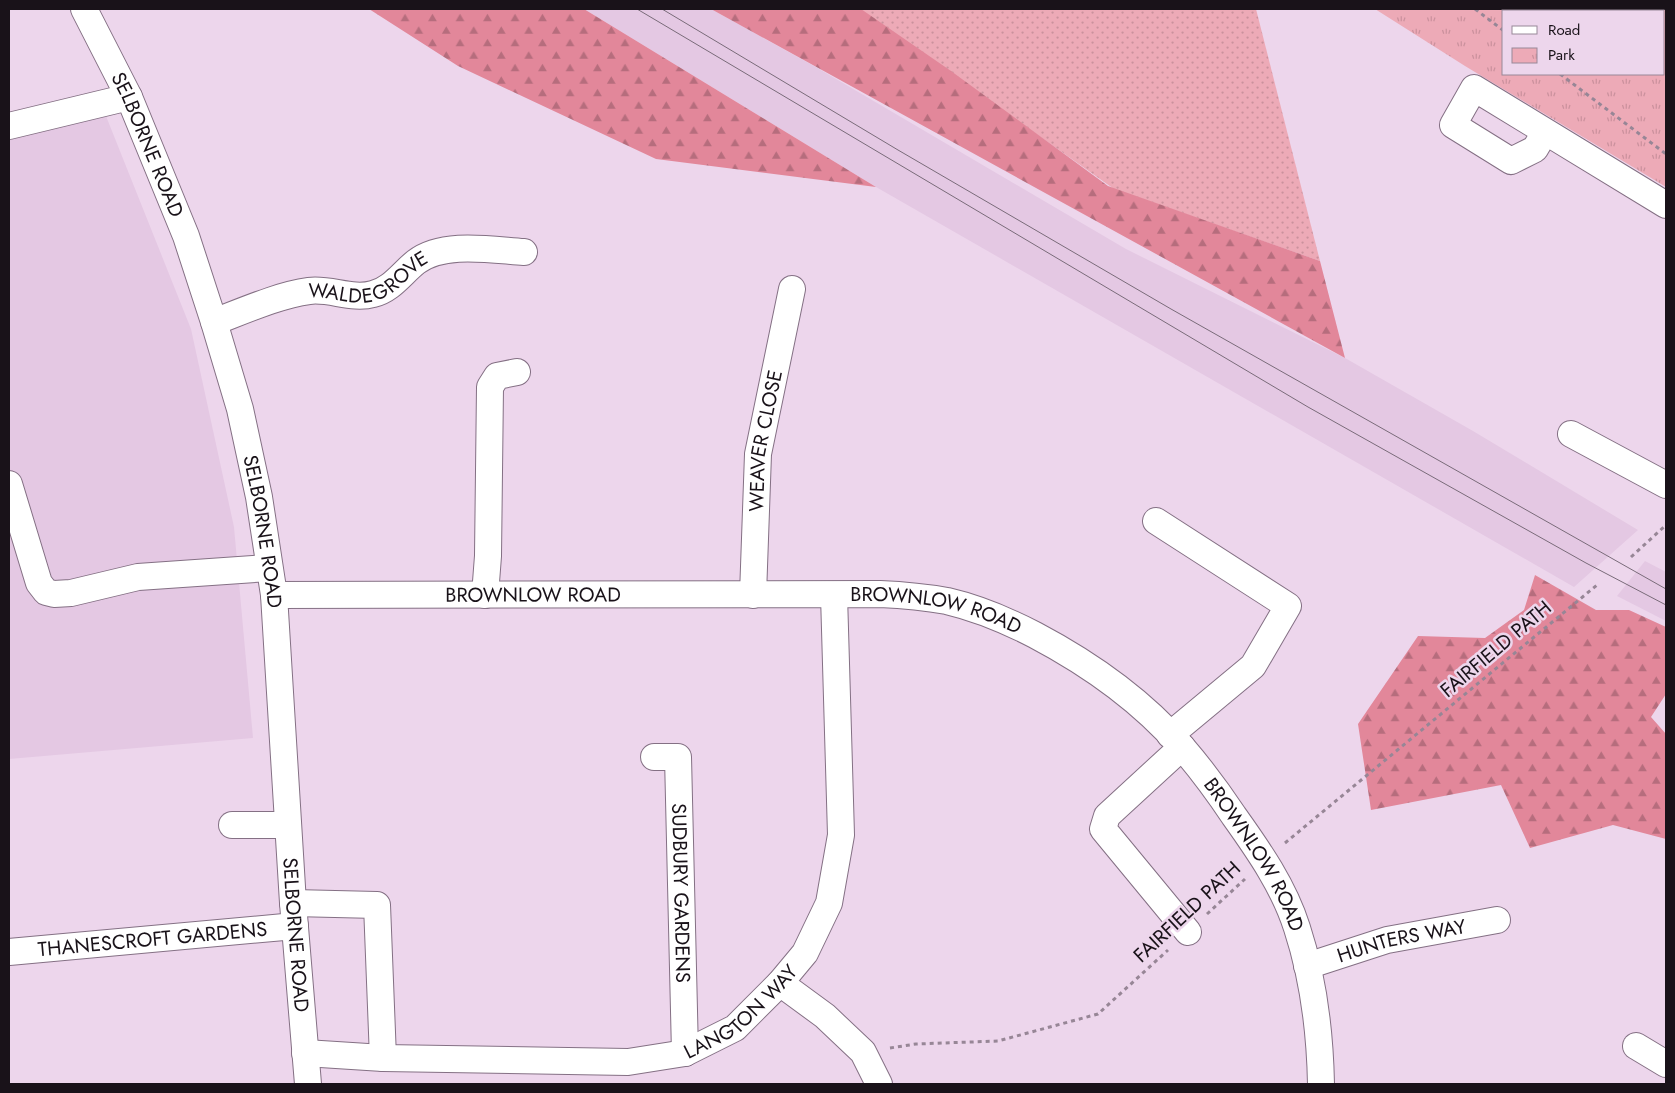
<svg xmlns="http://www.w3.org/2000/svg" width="1675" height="1093" font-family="Jost,sans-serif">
<defs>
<pattern id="grass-dots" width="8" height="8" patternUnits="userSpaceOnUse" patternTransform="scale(1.25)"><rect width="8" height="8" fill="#edaab7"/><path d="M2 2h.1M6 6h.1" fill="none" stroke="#cb919d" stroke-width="1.8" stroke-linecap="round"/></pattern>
<pattern id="forest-firs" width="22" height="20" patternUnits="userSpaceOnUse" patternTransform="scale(1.25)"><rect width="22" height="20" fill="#e2879a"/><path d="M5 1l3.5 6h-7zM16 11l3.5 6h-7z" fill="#b66d7d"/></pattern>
<pattern id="park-tufts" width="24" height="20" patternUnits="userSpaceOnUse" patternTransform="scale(1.25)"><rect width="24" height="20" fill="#edaab7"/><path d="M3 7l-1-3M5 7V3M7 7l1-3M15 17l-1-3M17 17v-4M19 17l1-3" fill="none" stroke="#cb919d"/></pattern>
</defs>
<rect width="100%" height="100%" fill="#edd6ec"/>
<path fill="#e4c8e3" d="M584,9H711L814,66L1126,249L1345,358L1473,431L1638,530L1574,587L876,187Z
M96,91L191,329L234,527L253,738L9,759V113Z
M1645,561L1666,572V621L1617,596Z"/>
<path fill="url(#grass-dots)" d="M860,9H1256L1320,261L1114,189Z"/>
<path fill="url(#forest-firs)" d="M369,9H584L876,187L656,159L458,66Z
M711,9H861L951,71L1108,186L1320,261L1345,358Z
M1535,575L1596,610H1629L1666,627V694L1651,717L1666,734V839L1613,825L1530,848L1501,785L1371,810L1358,724L1418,636L1485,638L1524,610Z"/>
<path fill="url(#park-tufts)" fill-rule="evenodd" d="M1375,9H1666V187L1465,66ZM1504,11H1664V74H1504Z"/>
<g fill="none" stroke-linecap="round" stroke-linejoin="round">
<g stroke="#847084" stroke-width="28">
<g id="minor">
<path id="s1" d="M84,9L129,97L186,236L214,322L240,409L259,497L274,595L293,903L308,1084"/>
<path d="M9,126L129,97"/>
<path d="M1545,132L1535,149L1511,161L1453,125L1474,88L1666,205"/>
<path id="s2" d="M214,322C243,311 279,295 309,291C330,288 352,300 373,294C391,290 402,273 416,262C443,241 492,250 524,252"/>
<path d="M1571,434L1666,485"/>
<path d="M9,484L39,583L46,592L54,594L71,593L138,577L269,568"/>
<path d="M1156,521L1288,606L1253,666L1170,735"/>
<path id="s3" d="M274,595L880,594C903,595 925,597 947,601C977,608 1008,621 1035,635C1090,664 1141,700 1182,747C1201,769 1218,792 1234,816C1259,851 1284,887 1297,928C1313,977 1320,1033 1321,1084"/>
<path d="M485,595L488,556L490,387L497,376L517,372"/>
<path id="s4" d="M753,595L758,454L792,289"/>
<path d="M1182,747L1107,816L1103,829L1188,932"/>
<path id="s5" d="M654,757H678L685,1053"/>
<path d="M232,825H288"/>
<path d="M293,903L377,905L383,1058"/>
<path id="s6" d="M9,952L295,926"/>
<path id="s7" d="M1307,966L1387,940L1497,920"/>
<path d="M780,983L825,1016L863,1052L879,1084"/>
<path d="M1636,1046L1666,1064"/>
<path id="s8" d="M305,1053L383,1058L628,1062L685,1053L735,1028L780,983L805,953L829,903L841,835L834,595"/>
</g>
</g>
<path stroke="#978696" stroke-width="3" stroke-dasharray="4 4" stroke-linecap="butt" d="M1475,9L1504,31
M1560,74L1666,154
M1631,557L1666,525
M1285,843L1597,585
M1207,914L1245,879
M890,1048L916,1044L998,1041L1098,1014L1168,950"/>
<use href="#minor" stroke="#fff" stroke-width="26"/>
<path stroke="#796b79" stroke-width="1" d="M637,9L1308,407L1586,563L1666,605
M662,9L898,150L1171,309L1666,589"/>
</g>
<g text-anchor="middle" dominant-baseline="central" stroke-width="5" stroke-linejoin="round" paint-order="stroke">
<g font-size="20" fill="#191219" stroke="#edd6ec">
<text stroke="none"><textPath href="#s1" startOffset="150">SELBORNE ROAD</textPath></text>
<text stroke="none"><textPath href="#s2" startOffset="165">WALDEGROVE</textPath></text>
<text stroke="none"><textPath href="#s4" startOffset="155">WEAVER CLOSE</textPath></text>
<text stroke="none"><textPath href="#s1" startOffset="555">SELBORNE ROAD</textPath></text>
<text stroke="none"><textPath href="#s3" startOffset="259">BROWNLOW ROAD</textPath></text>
<text stroke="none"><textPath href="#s3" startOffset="664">BROWNLOW ROAD</textPath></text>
<text transform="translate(1496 649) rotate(-40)">FAIRFIELD PATH</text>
<text stroke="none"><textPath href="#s3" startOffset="1084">BROWNLOW ROAD</textPath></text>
<text stroke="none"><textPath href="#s5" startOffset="160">SUDBURY GARDENS</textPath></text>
<text transform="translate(1187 912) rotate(-43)">FAIRFIELD PATH</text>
<text stroke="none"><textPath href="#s1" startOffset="960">SELBORNE ROAD</textPath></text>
<text stroke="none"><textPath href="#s6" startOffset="144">THANESCROFT GARDENS</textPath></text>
<text stroke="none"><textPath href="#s7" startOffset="98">HUNTERS WAY</textPath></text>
<text stroke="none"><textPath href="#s8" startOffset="451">LANGTON WAY</textPath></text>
</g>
</g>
<rect width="1675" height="1093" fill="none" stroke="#191219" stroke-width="20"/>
<rect x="1502" y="10" width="162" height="65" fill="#edd6ec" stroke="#988898"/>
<rect x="1512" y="26" width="25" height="8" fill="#ffffff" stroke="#988898"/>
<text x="1548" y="35" font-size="15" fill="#191219">Road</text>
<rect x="1512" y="48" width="25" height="15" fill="url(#park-tufts)" stroke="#988898"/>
<text x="1548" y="60" font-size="15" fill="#191219">Park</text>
</svg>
